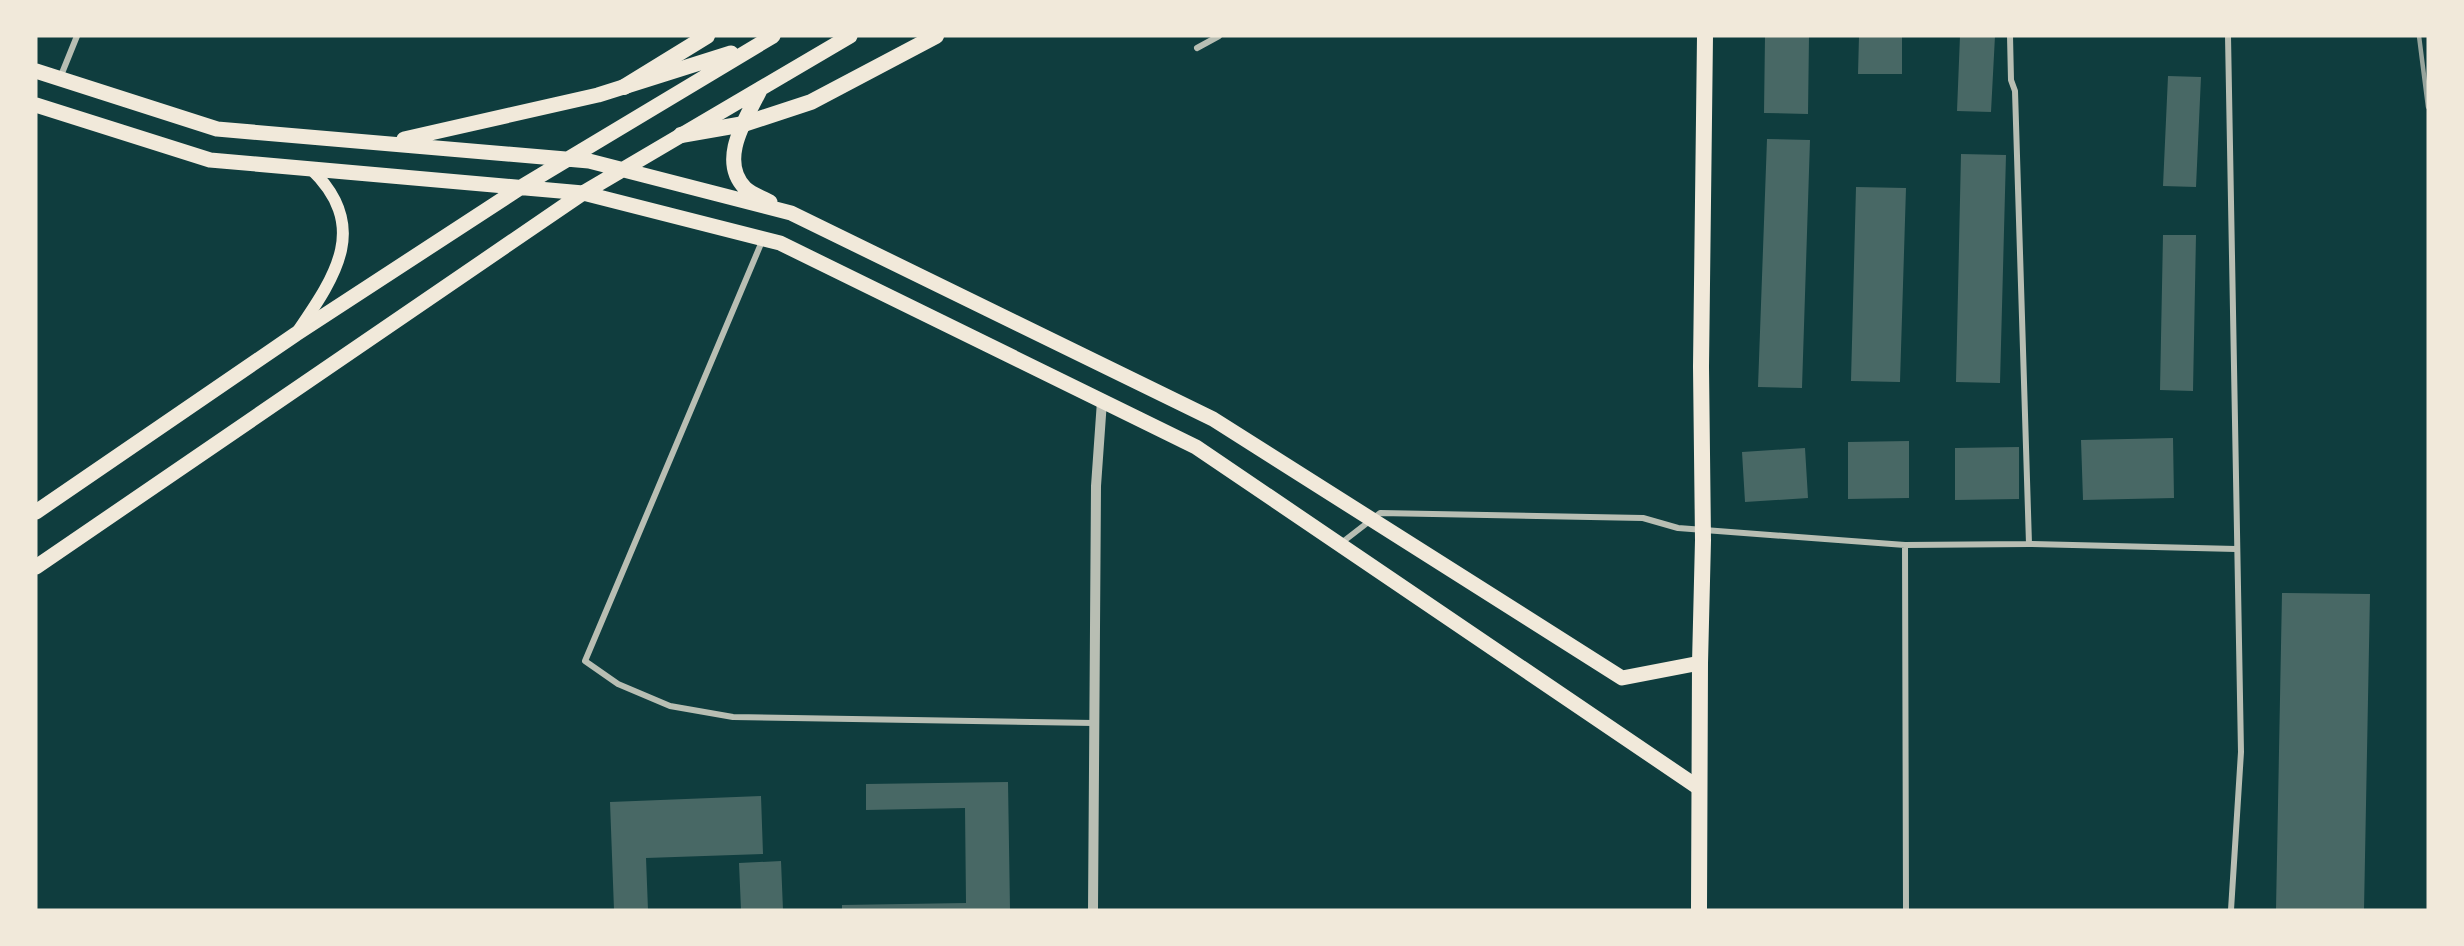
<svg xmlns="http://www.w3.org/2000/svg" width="2464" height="946" font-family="'Noto Sans',sans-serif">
<rect width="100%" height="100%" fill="#0f3d3e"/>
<path fill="#486865" d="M1765,36H1809L1808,114L1764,113Z
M1859,36H1902V74H1858Z
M1960,36H1995L1991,112L1957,111Z
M2168,76L2201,77L2196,187L2163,186Z
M1767,139L1810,140L1802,388L1758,387Z
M1961,154L2006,155L2000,383L1956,382Z
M1856,187L1906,188L1900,382L1851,381Z
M2163,235H2196L2193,391L2160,390Z
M2173,438L2174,498L2083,500L2081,440Z
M1909,441V498L1848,499V442Z
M2019,447V499L1955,500V448Z
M1805,448L1808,498L1745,502L1742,452Z
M2282,593L2370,594L2364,910H2276Z
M1008,782L1010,910H842V905L966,903L965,808L866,810V784Z
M761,796L763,854L646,858L648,910H614L610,802Z
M781,861L783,910H741L739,863Z"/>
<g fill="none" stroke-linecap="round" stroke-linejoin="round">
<path stroke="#b8beb3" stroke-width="6" d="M2010,36L2011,80L2015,91L2029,544
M2228,36L2241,752L2231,910
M1197,48L1219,36
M60,78L77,36
M763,239L585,661L618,684L670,706L733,717L1094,723
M1340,544L1380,513L1643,518L1678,528L1905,545L2029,544L2236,549
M1905,545L1906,910"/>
<path stroke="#b8beb3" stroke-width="10" d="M1093,910L1096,486L1102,401"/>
<path stroke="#f1e9da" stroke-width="12" d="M298,331C337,274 370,225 310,168"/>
<path stroke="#f1e9da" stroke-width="15" d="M36,71L217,129L589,161L791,213L1213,419L1622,678L1700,663
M761,88C748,116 717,159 745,188C751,194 763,198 770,202
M36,105L210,160L583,193L780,243L1196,447L1699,788
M404,139L598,95L731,53
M36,512L296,334L523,186L773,36
M36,567L583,193L850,36"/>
<path stroke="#f1e9da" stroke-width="16" d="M624,87L707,36
M681,135L744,124L811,102L936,36
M1699,910L1700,663L1703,540L1701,367L1705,36"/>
<path stroke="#97a49c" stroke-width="4.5" d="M2419,36L2428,107"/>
</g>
<rect width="2464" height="946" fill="none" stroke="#f1e9da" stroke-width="75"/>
</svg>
